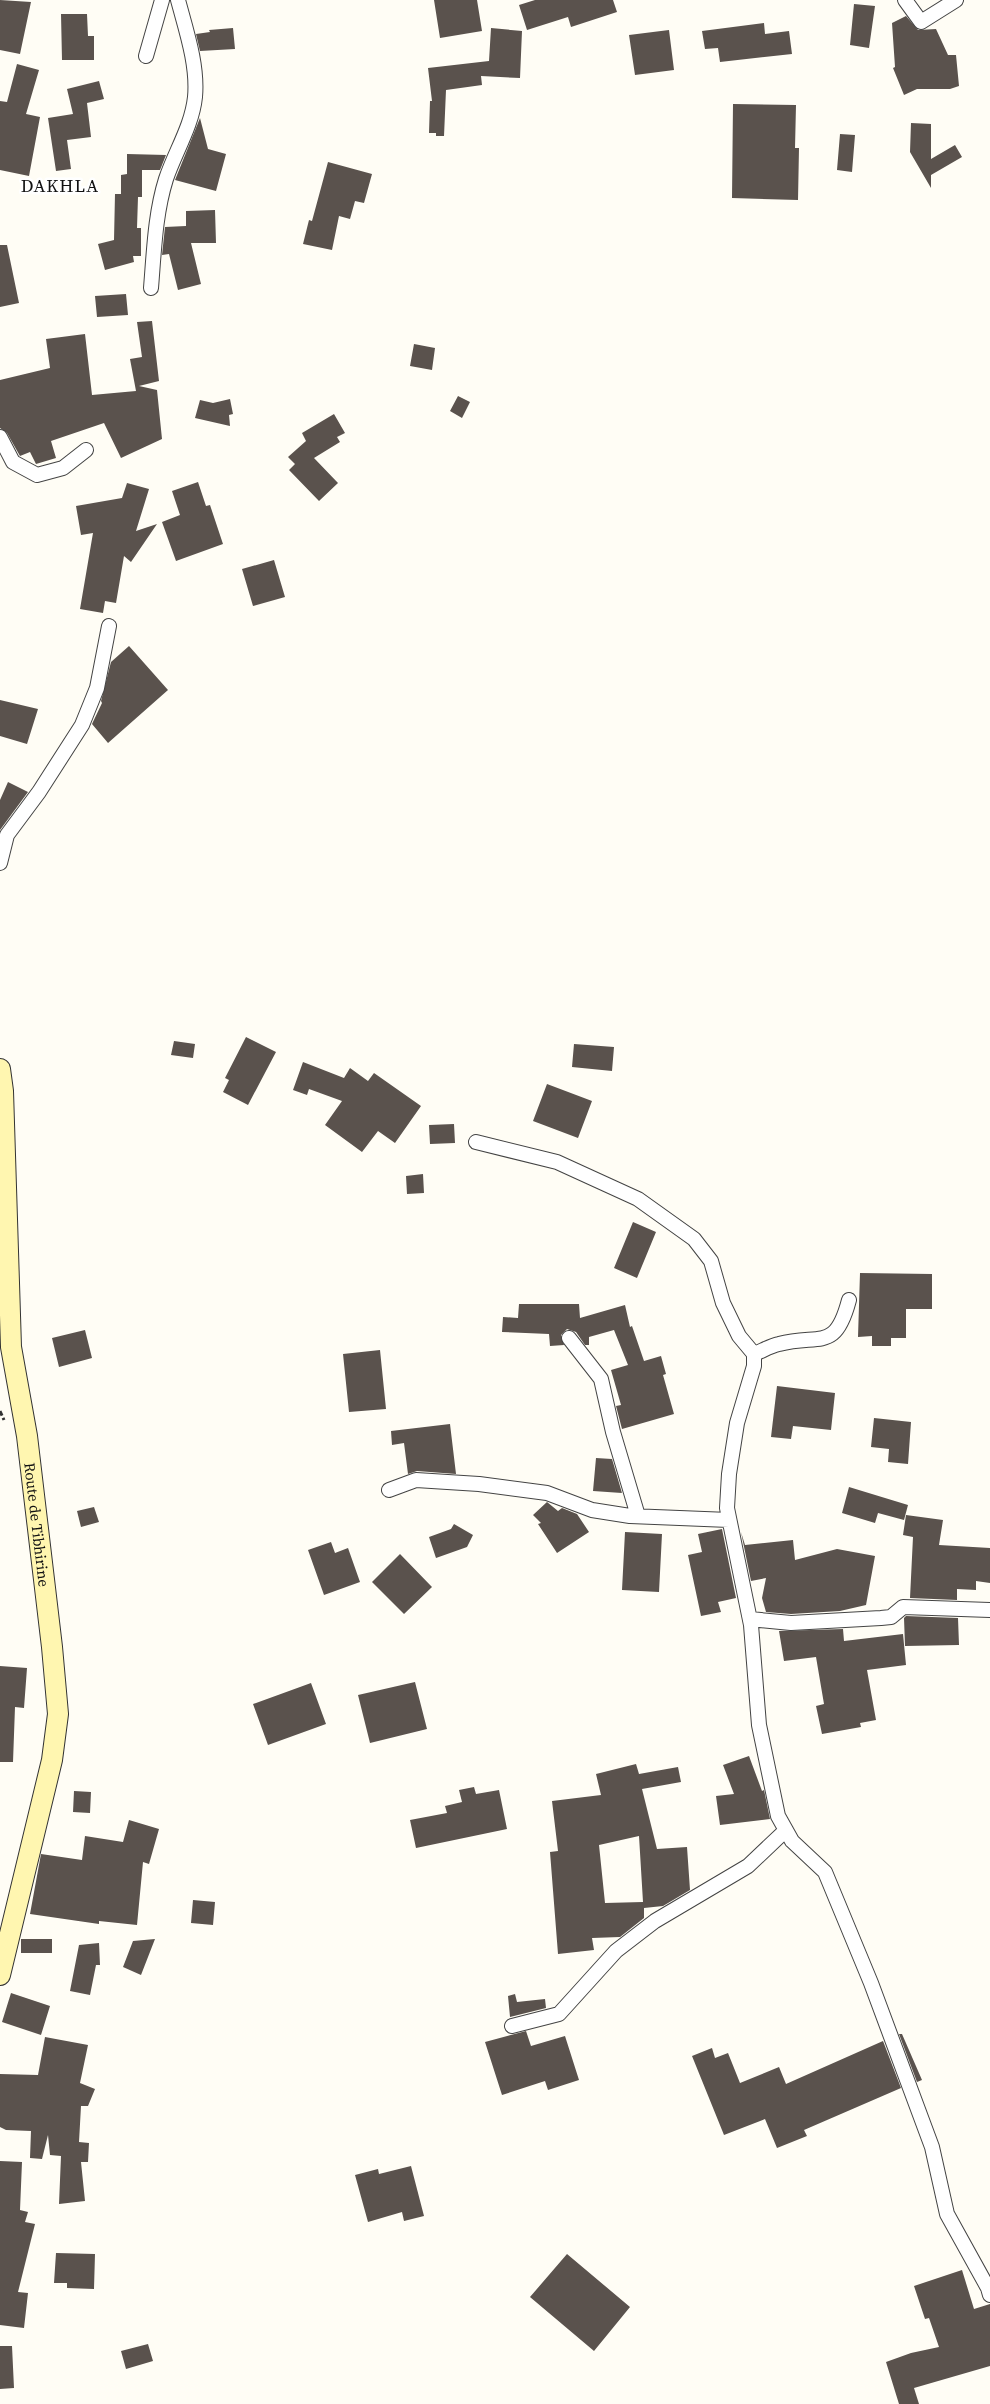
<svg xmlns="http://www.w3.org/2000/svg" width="990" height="2404" font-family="'Source Serif 4',serif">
<rect width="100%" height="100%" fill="#fffdf5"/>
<path fill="#5a524d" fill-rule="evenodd" d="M0,0L31,2L20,54L0,50Z
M434,0H477L482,31L440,38Z
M535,0H613L617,12L571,27L568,17L527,30L519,5Z
M854,4L875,6L869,48L850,45Z
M61,14H87L88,36H94V60H62Z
M906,16L918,30L936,29L948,55H956L959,86L950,89H917L904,95L893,68L895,67L892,23Z
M764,23L765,34L789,31L792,54L720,62L718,48L705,49L702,31Z
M233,28L235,49L200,51L196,34L210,32L209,30Z
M491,28L522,31L520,78L481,76L482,85L446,90L444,136H436V133H429L430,101H432L428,68L489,61Z
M669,30L674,70L635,75L629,35Z
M17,64L39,70L26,114L40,117L29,176L0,170V101L7,102Z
M99,81L104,99L87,103L91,137L67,140L71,169L56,171L48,118L73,114L67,89Z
M733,104L796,105L795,148H799L798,200L732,198Z
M200,118L208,149L226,154L216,191L175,180Z
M911,123L931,124V159L955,145L962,157L931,175V188L910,152Z
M840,134L855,135L852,172L837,170Z
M127,154L166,155L160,170H142V197H138L137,228H141V256H133L134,262L105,270L98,244L114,240L115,194H121V175L127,174Z
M328,162L372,174L364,203L355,201L350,219L339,216L332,250L303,244L309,220L312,221Z
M215,210L216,243H191L201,284L178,290L169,254L162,255L165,227L186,226V211Z
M0,245H7L19,303L0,307Z
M126,294L128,315L97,317L95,296Z
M152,321L159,381L139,386L157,390L162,439L121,458L104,423L51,441L56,458L36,464L30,452L20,456L7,433L0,428V380L50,368L46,339L85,334L92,395L136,391L130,359L142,357L137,322Z
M414,344L435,348L432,370L410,366Z
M458,396L470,402L462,418L450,411Z
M230,399L233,414L229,415L230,426L195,418L200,400L213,403Z
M334,414L345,433L337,437L340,442L314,458L338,483L319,501L289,470L295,464L288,457L306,441L302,433Z
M198,482L206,506L210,505L223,544L176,561L162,522L180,515L172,491Z
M127,483L149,489L136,531L157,524L131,562L124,556L116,603L105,601L103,613L80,609L93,533L81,535L76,506L122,498Z
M274,560L285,597L253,606L242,569Z
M129,646L168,690L108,743L92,724L102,703L101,701L111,662Z
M0,700L38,709L27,744L0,736Z
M8,782L28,792L0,830V800Z
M246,1037L276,1052L248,1105L223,1092L229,1080L225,1078Z
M174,1041L195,1044L193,1058L171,1055Z
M574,1044L614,1047L612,1071L572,1067Z
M303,1062L344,1078L350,1068L368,1081L374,1073L421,1106L395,1143L378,1131L362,1152L325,1125L342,1101L309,1089L307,1095L293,1090Z
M547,1084L592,1101L578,1138L533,1121Z
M454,1124L455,1143L430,1144L429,1125Z
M423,1174L424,1193L407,1194L406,1176Z
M633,1222L656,1232L637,1278L614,1268Z
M860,1273L932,1274V1309H906V1338H891V1346H872V1336L858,1337Z
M519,1304H579L580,1318L625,1305L630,1327L632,1326L644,1361L661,1356L666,1374L663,1375L674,1414L622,1429L616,1406L621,1405L611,1370L628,1365L614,1330L589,1337V1345H585L576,1332L567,1329L561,1335L564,1345L550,1346L549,1334L502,1332L503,1317L518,1318Z
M85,1330L92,1358L59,1367L52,1338Z
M380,1350L386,1409L349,1412L343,1354Z
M777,1386L835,1393L831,1430L793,1426L791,1439L771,1437Z
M874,1418L911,1422L908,1464L888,1462L889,1449L871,1447Z
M450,1424L456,1474L417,1471L408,1474L404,1443L392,1445L391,1431Z
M596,1458L612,1459L622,1493L593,1491Z
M849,1487L908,1505L904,1520L878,1513L875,1523L842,1513Z
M547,1502L558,1511L562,1508L577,1514L589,1532L557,1553L538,1524L541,1523L533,1515Z
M94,1507L99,1522L81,1527L77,1511Z
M906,1515L943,1520L939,1545L990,1548V1583L976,1581V1590L957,1589V1600L910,1598L913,1537L903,1535Z
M454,1524L473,1535L467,1547L436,1558L429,1537L451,1529Z
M722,1529L736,1598L718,1602L721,1612L701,1616L688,1555L702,1552L698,1534Z
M625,1532L662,1534L659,1592L622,1590Z
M741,1532L745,1545L793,1540L795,1560L837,1549L875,1556L866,1605L840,1611L791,1614L766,1612L762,1598L766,1578L751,1581Z
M331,1542L335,1553L348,1548L360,1582L324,1595L308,1550Z
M400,1554L432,1587L404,1614L372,1582Z
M906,1616L958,1618L959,1645L905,1646L904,1618Z
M843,1629L844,1641L903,1634L906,1665L867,1670L876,1720L860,1723L861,1727L822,1734L816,1706L824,1704L816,1657L784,1661L779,1631Z
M0,1666L27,1668L24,1708L15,1707L13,1762H0Z
M415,1682L427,1729L370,1743L358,1695Z
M311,1683L326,1724L268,1745L253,1704Z
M749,1756L762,1791L764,1790L770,1819L720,1825L716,1796L734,1794L723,1765Z
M636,1764L639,1774L678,1767L681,1782L642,1789L657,1849L687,1847L690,1890L663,1906L644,1908V1918L620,1937L592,1938L594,1950L558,1954L550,1852L558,1851L552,1801L601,1795L596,1774ZM639,1836L643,1902L605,1903L599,1845Z
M474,1787L476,1794L499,1790L507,1829L416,1848L410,1820L447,1813L445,1806L462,1802L459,1790Z
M74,1791L91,1792L90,1813L73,1812Z
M129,1820L159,1829L149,1864L143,1862L137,1925L99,1921V1924L30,1914L41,1854L82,1860L85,1836L123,1842Z
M193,1900L215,1902L213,1925L191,1923Z
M21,1939H52V1953H21Z
M155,1939L141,1975L123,1967L133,1941Z
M99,1943L100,1965H96L90,1995L70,1991L79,1945Z
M11,1993L50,2006L41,2035L2,2022Z
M515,1994L517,2002L545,1999L546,2008L510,2017L508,1996Z
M526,2031L531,2046L565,2036L579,2080L548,2090L545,2081L502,2095L485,2042Z
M899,2034H902L922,2080L917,2082Z
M45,2037L88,2045L80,2083L95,2089L88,2106H81L79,2142L89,2143L88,2162H81L85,2201L59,2204L61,2156L50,2155L48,2135L42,2159L30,2158L31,2131L6,2130L0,2127V2074L38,2075Z
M883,2041L901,2088L804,2130L807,2136L777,2148L765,2119L724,2135L692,2056L712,2048L715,2058L728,2053L740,2083L779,2067L786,2084Z
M0,2161L22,2162L20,2210L28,2212L25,2222L35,2224L18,2292L28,2293L24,2328L0,2325Z
M411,2166L424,2216L404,2221L402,2212L368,2222L355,2175L378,2169L379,2174Z
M56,2253L95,2254L94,2289L67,2288V2283H54Z
M567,2254L630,2307L594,2351L530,2297Z
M962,2270L974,2309L990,2304V2366L914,2388L919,2404H899L886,2362L911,2353L939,2347L929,2318L925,2319L914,2286Z
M148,2344L153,2361L126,2369L121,2351Z
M0,2346H12L14,2388L0,2389Z"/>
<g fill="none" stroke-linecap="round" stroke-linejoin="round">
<g stroke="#444" stroke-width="16">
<path id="street" d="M905,0L921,22L956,0
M146,56L162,0
M151,288C154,252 155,214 166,179C175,152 192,126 195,97C198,65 186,30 178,0
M0,437L13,462L37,475L63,468L86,450
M0,863L7,835L39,792L82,725L97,688L109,626
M476,1142L557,1162L638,1199L694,1239L711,1261L723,1303L739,1336L754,1354V1366L737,1423L729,1474L727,1508L751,1625L759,1725L778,1816L792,1841L825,1872L871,1983L932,2147L947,2214L988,2288L990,2295
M569,1338L601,1379L613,1432L638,1516
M754,1354C762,1351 770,1346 779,1344C820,1333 835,1353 849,1300
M389,1490L416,1480L479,1484L547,1493L592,1510L630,1516L729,1520
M750,1619L791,1623L881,1618L891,1617L903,1607L990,1610
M512,2026L559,2014L616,1951L655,1921L748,1866L786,1830"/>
</g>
<g stroke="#333" stroke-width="22">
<g id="secondary">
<path id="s1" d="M0,1069L3,1091L11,1347L27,1436L52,1647L58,1714L52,1760L0,1975"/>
</g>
</g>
<path stroke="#333" stroke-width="3" stroke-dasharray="5 2.5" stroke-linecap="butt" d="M0,1411L4,1420"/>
<use href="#street" stroke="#fff" stroke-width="14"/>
<use href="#secondary" stroke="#fff6b0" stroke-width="20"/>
</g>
<g text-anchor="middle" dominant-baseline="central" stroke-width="5" stroke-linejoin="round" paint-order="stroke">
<g font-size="15" fill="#111" stroke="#fff">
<text stroke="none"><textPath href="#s1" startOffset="458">Route de Tibhirine</textPath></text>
</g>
<g font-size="18" letter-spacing="1" fill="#111" stroke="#fff">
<text x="60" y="185">DAKHLA</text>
</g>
</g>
</svg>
